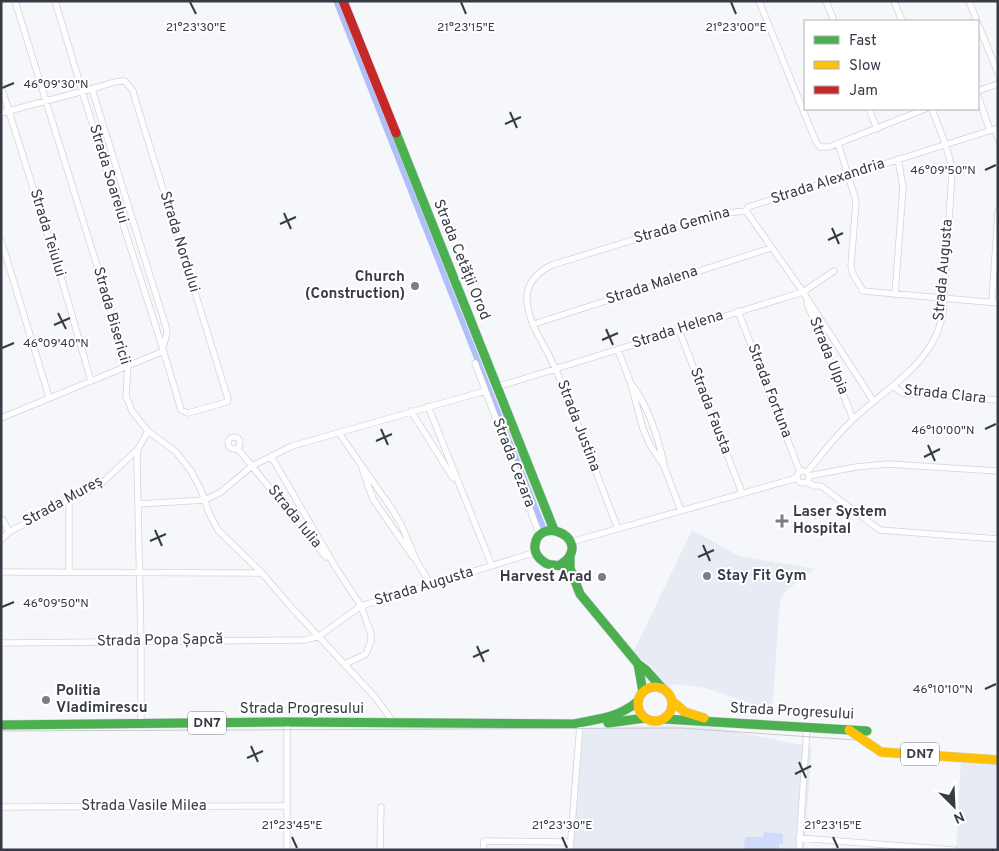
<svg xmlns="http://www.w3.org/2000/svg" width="999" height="851" font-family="Overpass,sans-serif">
<rect width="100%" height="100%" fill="#f6f7fa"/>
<path fill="#e7ebf4" d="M692,530L739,556L815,569L788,589L780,600L772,711L706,688L678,684L666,687L651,666L633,653Z
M667,725L712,727L812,747L804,850H567L573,757H580L584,728Z
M961,758L998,760V850H956Z"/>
<path fill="#d1dafa" d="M764,832L783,834V844H779V850H744L745,837H763Z"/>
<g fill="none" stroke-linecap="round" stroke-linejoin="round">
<path stroke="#afbff9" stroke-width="5.5" d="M336,1L544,529"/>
<g stroke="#d2d4db" stroke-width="7">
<path id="street" d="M15,1L128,366L126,396L132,411L148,431L176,452L191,471L201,490L209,513L218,530L262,573L291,607L375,697L394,723
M759,1L816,142L820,147H829L925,109
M826,1L834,21
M894,1L902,21
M969,1L977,21
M978,24L998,73
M1,86L61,277L91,381
M92,89L166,327L167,333L163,347
M978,91L998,84
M978,96L990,131
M869,109L877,129
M1,113C31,105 61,97 91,89C102,87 114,80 125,81L133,91L137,105L228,399L227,402L188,413L181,410C165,353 146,296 128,240C103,160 79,81 55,1
M995,129L998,139
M838,143L856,201L851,266L853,274L863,291L998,303
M746,211L748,207L998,128
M746,211L803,292L874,402
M1,240L49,397
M895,295L903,187L898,159
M992,302L998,212
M807,303L853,419
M738,311L800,472
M534,324L771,248
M679,330L742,493
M618,350L631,384L643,429L650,445L664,466L681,511
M475,363L540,536
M632,385C649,407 658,438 664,464
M893,386L902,393L998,400
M497,387L803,292L834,271
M428,406L492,566
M411,411L453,478
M1,418L164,351
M339,433L392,509L401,524L416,560L431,585
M228 443a6 6 0 1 1 12 0a6 6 0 1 1-12 0Z
M238,449L326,557
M271,456L336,568L361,606L371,634V641L366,654L345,664
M362,468L373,499L413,557
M797 477a6 6 0 1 1 12 0a6 6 0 1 1-12 0Z
M807,472C823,453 839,431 858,415C883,392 915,373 932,343C938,334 940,324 943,314L952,173C950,151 939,129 932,109
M809,476L856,467L888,464L998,471
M807,482L814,486H821L880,530L998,539
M69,501V572
M138,504L205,500L221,492L252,466L292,446L485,391
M3,520L9,532
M618,529C597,476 578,422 556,370C547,348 528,325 527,300C526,283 538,272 552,265L717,214L746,211
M1,540L9,532L94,487L104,481L138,449
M571,542L797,478
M1,572L262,573
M1,643L305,640L319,636L361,606L536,552
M141,724V642L137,460L138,449L148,431
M1,807L287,806
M799,838L954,850
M287,850V722
M380,850L381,807
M483,850L484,841L570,842
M570,850L580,725
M799,850L807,727"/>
</g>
<g stroke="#d2d4db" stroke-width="10">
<path id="fast" d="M396,133L554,530
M570,556V568L580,594L638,664L646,670L662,688
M560,565C563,563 567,560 569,557C584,535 539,517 535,545C534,552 538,558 544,562C551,568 562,563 570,568
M638,664L643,692
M665,719L867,731
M608,723L645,718
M1,725L287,722L573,724C597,719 619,718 638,701"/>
</g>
<g stroke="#d2d4db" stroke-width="10">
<path id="slow" d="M638 704a17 17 0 1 1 34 0a17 17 0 1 1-34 0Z
M672,701L685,712L704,718
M849,730L881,752L998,760"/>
</g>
<g stroke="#d2d4db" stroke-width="10">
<path id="jam" d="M343,1L396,133"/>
</g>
<use href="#street" stroke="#fefefe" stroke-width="5.5"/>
<use href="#fast" stroke="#4caf50" stroke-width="9"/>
<use href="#slow" stroke="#ffc107" stroke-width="9"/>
<use href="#jam" stroke="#c62828" stroke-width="9"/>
<path stroke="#c9cacb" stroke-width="1" d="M1,731L681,728L855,740"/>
</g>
<path fill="none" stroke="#373b46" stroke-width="2" d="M190,2L196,14M461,2L466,14M731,2L736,14M2,88L14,83M510,112L517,128M505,124L521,117M985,170L996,165M284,213L291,229M280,224L296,217M832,228L839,244M828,240L843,233M58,313L66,329M54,325L70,318M606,329L613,345M602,340L618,333M2,348L14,343M381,429L388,445M985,429L996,424M376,441L392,434M928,445L935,461M924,457L940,449M155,530L162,546M150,541L166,534M703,545L710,561M698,557L714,550M2,607L14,602M477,646L484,662M473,657L489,650M985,689L996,684M251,746L258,762M247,758L263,751M799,762L806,778M795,774L811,766M292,837L297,848M562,837L567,848M833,837L838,848"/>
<g fill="#7a7d85" stroke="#fff" stroke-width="2">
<circle cx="415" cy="286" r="5"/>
<path d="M779.5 513.5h5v5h5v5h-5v5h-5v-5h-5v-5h5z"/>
<circle cx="707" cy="576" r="5"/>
<circle cx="602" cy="577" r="5"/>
<circle cx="46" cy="700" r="5"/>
</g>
<g text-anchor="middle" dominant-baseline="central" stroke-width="4" stroke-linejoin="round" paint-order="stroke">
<g fill="#fff" stroke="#73767e" stroke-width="1">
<rect x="188" y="711.5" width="38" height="23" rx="4"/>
<rect x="901" y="742.5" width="38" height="23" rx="4"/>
</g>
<g font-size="14" font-weight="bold" fill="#373b46">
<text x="207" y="723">DN7</text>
<text x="920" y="754">DN7</text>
</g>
<g font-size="15" fill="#373b46" stroke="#fff">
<text transform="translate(108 174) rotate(73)">Strada Soarelui</text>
<text transform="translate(828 182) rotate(-18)">Strada Alexandria</text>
<text transform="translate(682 226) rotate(-16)">Strada Gemina</text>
<text transform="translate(47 233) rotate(73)">Strada Teiului</text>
<text transform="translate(179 242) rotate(73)">Strada Nordului</text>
<text transform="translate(461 260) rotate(68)">Strada Cetății Orod</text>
<text transform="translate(944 270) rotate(-85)">Strada Augusta</text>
<text transform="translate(652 286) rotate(-18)">Strada Malena</text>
<text transform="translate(111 316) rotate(74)">Strada Bisericii</text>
<text transform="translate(678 330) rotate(-18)">Strada Helena</text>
<text transform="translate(828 356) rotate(68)">Strada Ulpia</text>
<text transform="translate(769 391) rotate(69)">Strada Fortuna</text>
<text transform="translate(945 395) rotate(6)">Strada Clara</text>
<text transform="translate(710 411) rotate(69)">Strada Fausta</text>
<text transform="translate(578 426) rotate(69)">Strada Justina</text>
<text transform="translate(513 463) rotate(69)">Strada Cezara</text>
<text transform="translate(63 502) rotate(-29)">Strada Mureș</text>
<text transform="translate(294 517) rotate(51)">Strada Iulia</text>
<text transform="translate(424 587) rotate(-17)">Strada Augusta</text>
<text transform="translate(160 641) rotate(-1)">Strada Popa Șapcă</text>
<text x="302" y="709">Strada Progresului</text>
<text transform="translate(792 712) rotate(3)">Strada Progresului</text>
<text x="144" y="806">Strada Vasile Milea</text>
</g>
<g font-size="15" font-weight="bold" fill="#373b46" stroke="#fff" text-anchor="start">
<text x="405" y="277" text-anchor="end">Church<tspan x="405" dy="17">(Construction)</tspan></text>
<text x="793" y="512">Laser System<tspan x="793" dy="17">Hospital</tspan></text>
<text x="717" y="576">Stay Fit Gym</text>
<text x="592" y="577" text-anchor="end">Harvest Arad</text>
<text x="56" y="691">Politia<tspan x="56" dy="17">Vladimirescu</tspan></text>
</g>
</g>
<g font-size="12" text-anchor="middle" fill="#373b46" stroke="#fff" stroke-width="4" stroke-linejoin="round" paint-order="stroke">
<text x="196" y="31">21°23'30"E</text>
<text x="466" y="31">21°23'15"E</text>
<text x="736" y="31">21°23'00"E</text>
<text x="56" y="88">46°09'30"N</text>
<text x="943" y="174">46°09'50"N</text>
<text x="56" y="347">46°09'40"N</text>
<text x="943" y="434">46°10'00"N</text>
<text x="56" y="607">46°09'50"N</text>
<text x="943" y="693">46°10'10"N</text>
<text x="292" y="829">21°23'45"E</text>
<text x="562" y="829">21°23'30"E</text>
<text x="833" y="829">21°23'15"E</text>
</g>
<rect width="999" height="851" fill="none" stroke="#373b46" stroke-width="5"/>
<rect x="804" y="20" width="175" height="90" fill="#ffffff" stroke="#afb1b5"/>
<rect x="814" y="36" width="25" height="8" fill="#4caf50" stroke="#afb1b5"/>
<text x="849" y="45" font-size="15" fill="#373b46">Fast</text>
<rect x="814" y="61" width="25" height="8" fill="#ffc107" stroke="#afb1b5"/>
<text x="849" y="70" font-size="15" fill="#373b46">Slow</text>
<rect x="814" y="86" width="25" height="8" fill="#c62828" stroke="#afb1b5"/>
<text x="849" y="95" font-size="15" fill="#373b46">Jam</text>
<g transform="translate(954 806) rotate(156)" stroke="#ffffff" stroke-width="4" paint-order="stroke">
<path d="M0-4L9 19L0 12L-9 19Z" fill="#373b46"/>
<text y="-8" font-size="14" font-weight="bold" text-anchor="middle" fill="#373b46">N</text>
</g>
</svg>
